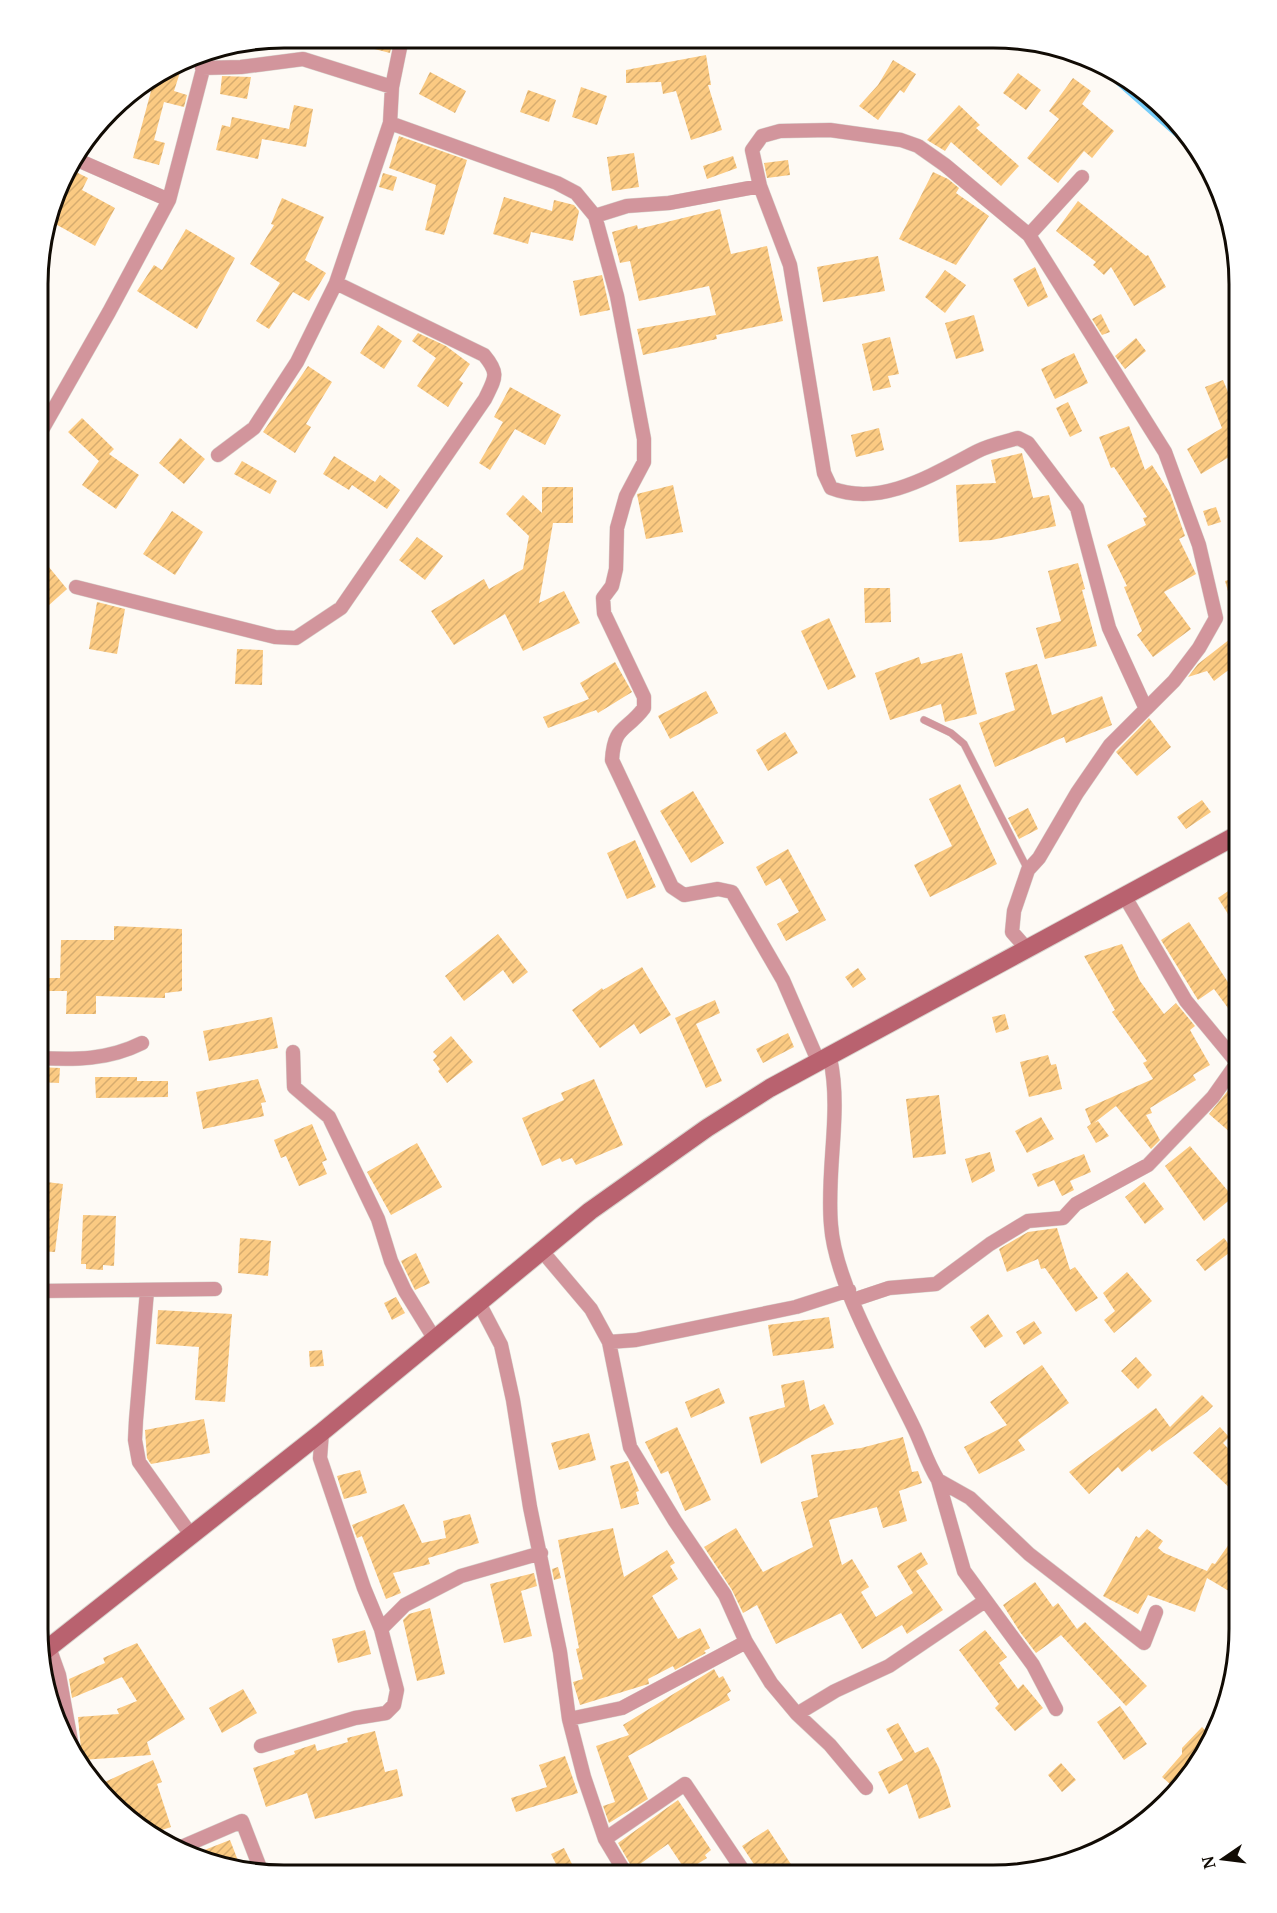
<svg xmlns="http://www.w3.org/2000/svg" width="1277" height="1913" font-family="'Noto Serif',serif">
<defs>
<pattern id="building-hatch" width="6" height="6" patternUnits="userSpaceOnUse" patternTransform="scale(1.5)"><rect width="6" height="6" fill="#fbca82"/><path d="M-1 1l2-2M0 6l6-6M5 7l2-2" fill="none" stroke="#d6ac6f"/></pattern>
</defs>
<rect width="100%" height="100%" fill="#fefaf5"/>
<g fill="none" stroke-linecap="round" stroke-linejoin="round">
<path stroke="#76cdfa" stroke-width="5" d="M1091,59L1203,158"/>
</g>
<path fill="url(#building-hatch)" d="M352,38H393L390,53L351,43Z
M706,55L711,85H708L722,130L691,140L676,91L663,94L661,82L626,83V70Z
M893,60L916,74L904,93L900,90L878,120L859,106L878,85Z
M183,63L174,91L187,95L184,107L164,102L154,140L165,143L159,165L133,158L154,80Z
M430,72L466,91L455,113L419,94Z
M1018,73L1041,90L1026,110L1003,93Z
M222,76L251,77L247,99L220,94Z
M1073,78L1091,91L1082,104L1114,131L1092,158L1084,151L1058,183L1027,158L1059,119L1049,111Z
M581,87L607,96L597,125L572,117Z
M528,90L556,100L549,122L520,112Z
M294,105L313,109L306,147L262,139L258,159L216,150L222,125L230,127L232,117L289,129Z
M959,105L980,125L976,128L1019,166L1001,186L951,142L945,151L927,140Z
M399,136L467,160L444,235L425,230L436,185L389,168Z
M634,153L639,187L612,191L607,157Z
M733,156L737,168L707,179L703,166Z
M788,160L790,175L767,178L764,163Z
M68,168L88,178L82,190L115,208L95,246L50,221Z
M933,172L948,179L959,188L956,193L989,216L956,265L899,239Z
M383,173L397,177L393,191L379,187Z
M504,197L552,211L554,200L574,205L579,211L573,241L531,232L528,244L493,234Z
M282,198L324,217L305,260L326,273L309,301L293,292L269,329L256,321L280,283L250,264L274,225L271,224Z
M1078,201L1146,256L1148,255L1166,287L1134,306L1111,267L1104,275L1093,265L1096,262L1056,231Z
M720,209L731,254L767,246L783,321L716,335L717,339L643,355L637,329L716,315L709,286L639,301L630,261L620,263L612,232L637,225L638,229Z
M186,229L235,258L197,329L137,291L154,265L162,270Z
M878,256L885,291L823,302L817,267Z
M1035,267L1048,297L1028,307L1013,279Z
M945,270L966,285L945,313L925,297Z
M602,275L610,310L580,316L573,281Z
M1101,314L1110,332L1102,335L1092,319Z
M974,315L984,351L956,359L945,323Z
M378,325L402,341L384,369L360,353Z
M418,333L446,346L470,364L459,380L463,383L448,407L417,386L436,358L412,341Z
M890,337L899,374L888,376L891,387L873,391L862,344Z
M1136,338L1146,351L1125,369L1115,356Z
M1074,353L1088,383L1055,399L1041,369Z
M308,366L332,382L306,424L311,427L295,453L263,432Z
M1223,380L1238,416L1233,418L1239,429V451L1201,474L1187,449L1222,428L1205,387Z
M510,387L561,415L545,445L515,429L490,470L479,463L503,422L494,417Z
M1068,402L1082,431L1070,437L1056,408Z
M82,418L114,449L109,454L139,475L116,509L82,485L99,461L68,432Z
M1129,426L1145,470L1152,465L1170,493L1185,536L1179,539L1196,574L1164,592L1191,629L1153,657L1137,635L1142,631L1124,587L1127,586L1107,545L1146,525L1143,518L1147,517L1114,467L1111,468L1099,437Z
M879,428L884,450L856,457L851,435Z
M180,438L205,459L184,484L159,463Z
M1022,453L1033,498L1049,495L1056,526L992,540L959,542L956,485L996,483L991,460Z
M334,456L375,482L380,475L400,490L387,509L352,485L349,490L323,474Z
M242,461L277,481L270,494L234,474Z
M673,485L683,532L646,539L637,494Z
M542,487H573V523H553L539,603L564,591L580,623L523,651L505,614L454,645L431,611L484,579L489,589L523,569L529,536L506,514L523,495L542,513Z
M1216,507L1221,522L1208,526L1203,511Z
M172,511L203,532L175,575L143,554Z
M417,537L443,556L425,580L399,560Z
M39,555L67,589L39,614Z
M1078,563L1085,589L1082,590L1097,646L1045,659L1036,628L1061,621L1048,571Z
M1239,576V618H1236L1225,581Z
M864,588H890L891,622L865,623Z
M97,602L125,609L117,654L89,649Z
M829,618L856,677L828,690L801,631Z
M1239,632V662L1214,681L1207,671L1188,677L1198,664Z
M237,649L263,650L262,685L235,684Z
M962,653L977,714L945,722L941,704L890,720L875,673L919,657L921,664Z
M615,662L632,692L598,713L596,710L548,728L543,717L589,699L580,683Z
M1037,664L1052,715L1102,696L1112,725L1066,743L1064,737L995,767L979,723L1015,710L1005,673Z
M706,691L718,713L670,739L658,716Z
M1149,718L1171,747L1137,776L1116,752Z
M785,732L798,753L768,771L756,750Z
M960,784L997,864L930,897L914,865L952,846L929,799Z
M693,791L724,843L691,863L660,811Z
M1202,800L1211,812L1186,829L1177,817Z
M1028,808L1038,829L1019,839L1008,818Z
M635,840L656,887L627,899L607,853Z
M788,849L826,920L786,941L777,924L799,912L780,878L766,886L756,867Z
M1234,887L1239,895V906L1228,914L1218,898Z
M1189,922L1233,990L1239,985V1023L1214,989L1198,1000L1161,940Z
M114,926L182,929V991L165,993V998L96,996V1014H66L67,991H39V978H60L61,940H114Z
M498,934L528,972L513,984L503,970L464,1001L445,976Z
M1122,944L1140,981L1164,1014L1176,1003L1195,1026L1190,1030L1210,1065L1193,1075L1196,1080L1150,1108L1152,1113L1146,1115L1160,1140L1151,1149L1116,1106L1094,1123L1098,1121L1109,1136L1096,1143L1087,1127L1091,1124L1085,1109L1153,1079L1143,1063L1147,1061L1112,1012L1115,1010L1084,956Z
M642,967L671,1015L640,1034L634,1024L600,1048L572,1010L602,988L603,990Z
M858,968L866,979L853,988L845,977Z
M715,1000L720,1013L696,1024L722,1081L706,1088L675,1018Z
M1005,1014L1009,1029L996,1033L992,1017Z
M272,1017L278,1048L209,1061L203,1031Z
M788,1033L794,1047L763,1063L756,1049Z
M451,1036L473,1062L447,1083L438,1071L440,1069L433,1060L437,1056L433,1052Z
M1048,1055L1051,1065L1056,1064L1062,1089L1029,1097L1020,1062Z
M38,1067L60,1068L59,1083L38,1082Z
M95,1077H137V1081H168V1097L96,1098Z
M1239,1077V1140L1209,1114Z
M258,1079L266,1102L261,1103L264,1116L203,1129L196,1092Z
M594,1079L623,1145L576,1165L572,1158L562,1162L560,1158L542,1166L522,1118L564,1100L561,1093Z
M939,1095L946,1154L913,1158L906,1099Z
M1041,1117L1054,1139L1027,1153L1015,1131Z
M312,1124L327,1160L322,1162L327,1174L299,1186L286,1156L281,1158L274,1140Z
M417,1143L442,1187L391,1215L367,1172Z
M1190,1146L1233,1197L1204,1221L1165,1166Z
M990,1152L995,1171L972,1183L965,1159Z
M1084,1154L1091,1172L1070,1181L1074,1190L1062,1196L1054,1180L1038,1187L1032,1174Z
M38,1181L63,1184L55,1252L38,1251Z
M1144,1182L1164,1209L1145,1224L1125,1197Z
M83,1215L116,1216L114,1266L103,1265V1270L86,1269V1264H81Z
M1057,1228L1070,1270L1075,1267L1098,1298L1076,1312L1045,1268L1041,1269L1038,1259L1007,1272L999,1249L1028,1232Z
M240,1238L271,1241L268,1276L238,1273Z
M1224,1238L1233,1250L1205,1271L1196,1260Z
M416,1253L430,1283L415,1290L401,1261Z
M1127,1272L1152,1301L1114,1333L1104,1320L1115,1311L1103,1293Z
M396,1297L405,1313L392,1320L384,1303Z
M158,1310L232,1314L225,1402L195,1400L199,1347L156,1344Z
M988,1314L1003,1336L985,1348L970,1327Z
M829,1317L834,1348L773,1356L768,1325Z
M1034,1321L1042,1333L1024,1345L1016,1332Z
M322,1350L324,1366L310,1367L309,1351Z
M1136,1357L1152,1375L1138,1389L1121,1371Z
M1042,1365L1069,1403L1018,1440L1025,1450L979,1474L964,1447L1007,1425L990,1402Z
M804,1380L810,1411L824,1404L834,1424L761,1464L749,1417L785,1407L781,1385Z
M719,1388L725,1403L691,1418L685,1402Z
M1202,1395L1213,1406L1207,1412L1152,1452L1150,1449L1122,1472L1118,1467L1089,1494L1069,1472L1156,1408L1170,1427Z
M204,1419L210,1453L151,1464L147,1458L145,1430Z
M677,1427L711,1500L685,1511L668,1471L661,1474L645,1442Z
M1220,1427L1229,1437L1223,1443L1239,1460V1497L1193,1453Z
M589,1433L596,1460L559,1470L551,1443Z
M903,1437L912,1472L918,1471L922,1483L899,1491L907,1521L883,1528L877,1507L829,1520L842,1565L852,1559L869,1587L861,1592L876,1617L913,1593L897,1566L921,1552L928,1564L916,1571L943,1610L907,1634L902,1625L862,1649L841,1613L776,1644L757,1605L743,1613L732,1590L704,1547L736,1528L763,1572L813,1547L801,1502L818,1497L811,1455L861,1448Z
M628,1461L639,1491L636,1492L639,1504L621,1509L610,1466Z
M360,1470L367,1493L344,1499L337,1476Z
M404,1504L422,1543L446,1538L443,1521L470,1514L479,1543L428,1558L430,1564L393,1573L401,1593L386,1599L362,1536L357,1538L352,1525Z
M613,1528L624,1577L667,1550L675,1563L670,1566L678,1579L652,1596L678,1639L700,1628L710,1648L704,1651L706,1653L675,1670L673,1666L648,1679L649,1684L645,1685L580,1705L573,1682L583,1679L576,1649L579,1648L558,1540Z
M1147,1529L1163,1541L1158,1548L1164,1553L1207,1571L1212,1563L1215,1564L1239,1530V1597L1207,1578L1195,1612L1148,1595L1138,1614L1103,1596L1136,1536L1139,1538Z
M558,1567L561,1578L554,1580L552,1569Z
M534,1573L537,1586L521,1591L532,1636L504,1643L490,1584Z
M1035,1582L1053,1607L1058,1603L1077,1629L1085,1622L1147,1686L1126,1706L1061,1635L1036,1653L1020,1632L1003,1605Z
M430,1608L445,1674L417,1681L403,1620L409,1614Z
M365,1630L371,1654L338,1663L332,1639Z
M985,1630L1007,1657L999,1663L1018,1689L1023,1684L1043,1708L1015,1731L995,1708L999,1704L959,1650Z
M137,1643L185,1719L147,1742L151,1755L82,1760L78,1717L119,1714L117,1709L137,1701L122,1677L72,1698L69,1679L105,1663L103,1658Z
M714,1669L719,1678L723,1676L731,1691L727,1694L730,1700L628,1756L648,1799L609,1823L603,1806L615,1802L596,1746L629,1735L623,1725Z
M243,1689L257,1713L222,1733L209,1708Z
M1120,1706L1147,1744L1124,1760L1097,1722Z
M898,1723L915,1753L928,1747L939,1768L951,1807L919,1819L907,1784L889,1794L878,1772L903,1760L886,1729Z
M1202,1727L1211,1736L1189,1779L1177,1790L1162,1777L1182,1754V1748Z
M375,1731L385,1772L397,1769L403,1796L315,1819L307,1793L266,1807L253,1768L295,1754L294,1751L315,1744L317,1751L348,1742L347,1738Z
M565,1756L578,1793L516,1812L511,1798L547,1787L539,1765Z
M153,1760L162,1782L157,1784L171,1827L150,1834L134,1825L96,1786Z
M1061,1763L1076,1780L1062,1792L1048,1775Z
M678,1800L711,1850L705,1855L707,1858L686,1871L668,1844L633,1869L618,1843Z
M768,1829L798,1875H761L742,1846Z
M230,1840L242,1871L189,1856Z
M564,1848L577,1874H561L551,1854Z"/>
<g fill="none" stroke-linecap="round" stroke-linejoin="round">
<g stroke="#d8d4ce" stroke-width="8">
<path id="lane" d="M924,720L951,733L964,744L1028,870"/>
</g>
<g stroke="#d8d4ce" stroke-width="15">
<path id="street" d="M202,68L241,67L303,59L392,87
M390,123L557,183L576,193L595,216L617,296L644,439V462L626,496L617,528L616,569L612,586L603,598L604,613L644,697V708C626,732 614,725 612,760L672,887L684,895L718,889L732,892L783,980L819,1063
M73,158L169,200
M760,186L752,150L762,136L780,131L830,130L901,140L918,146L945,165L1029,235L1165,452L1199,545L1216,618L1199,648L1174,681L1110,745L1077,793L1039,858L1028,870L1014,911L1012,932L1027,949
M595,216L627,206L669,203L760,186L790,265L824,473L831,488C882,508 935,473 978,451C990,445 1005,442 1018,438L1028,443L1077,508L1109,628L1146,709
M1029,235L1082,177
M39,435L109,312L169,200L208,50
M218,455L254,428L297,362L336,283L390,123L392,87L402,38
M76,587L275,637L296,638L341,608L485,399C495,378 500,374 484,355L336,283
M1125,897L1186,1001L1239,1065
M293,1052L294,1087L329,1117L378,1219L391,1261L405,1291L434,1338
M38,1058C75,1060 108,1060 142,1043
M830,1058C842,1112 826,1169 831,1225C835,1284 887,1372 913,1426C922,1444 927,1463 938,1480L964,1571L1033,1665L1056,1709
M542,1251L591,1309L609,1342L636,1340L796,1307L849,1290
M38,1291L215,1289
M147,1291L136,1420L135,1440L139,1462L191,1535
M853,1300L889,1288L936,1284L990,1244L1028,1221L1063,1218L1076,1204L1148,1165L1213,1097L1237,1063
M479,1303L501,1345L513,1400L530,1507L560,1652L569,1719L584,1777L605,1839L626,1874
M609,1342L630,1447L675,1521L725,1595L746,1642L771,1683L797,1714L835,1691L889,1666L985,1601
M938,1480L970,1498L1029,1554L1144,1643L1156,1612
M381,1629L405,1605L461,1576L541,1553
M49,1647L59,1675L73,1752
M797,1714L830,1745L866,1788
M569,1719L622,1708L746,1642
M261,1746L355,1718L386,1713L394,1705L397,1690L381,1629L364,1588L320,1458L322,1432
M605,1839L685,1784L746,1875
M177,1849L242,1821L262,1873"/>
</g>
<g stroke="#d8d4ce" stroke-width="20">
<path id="secondary" d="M42,1653L322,1432L590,1211L707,1128L770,1088L1239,834"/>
</g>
<use href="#lane" stroke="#d2959c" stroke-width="7"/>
<use href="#street" stroke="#d2959c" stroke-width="14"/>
<use href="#secondary" stroke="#b9626f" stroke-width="18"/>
</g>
<path d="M0 0H1277V1913H0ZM284 48H993A236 236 0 0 1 1229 284V1629A236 236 0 0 1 993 1865H284A236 236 0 0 1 48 1629V284A236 236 0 0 1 284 48Z" fill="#fff" fill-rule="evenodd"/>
<path fill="none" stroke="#110b04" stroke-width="3" d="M284 48H993A236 236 0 0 1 1229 284V1629A236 236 0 0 1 993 1865H284A236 236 0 0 1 48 1629V284A236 236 0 0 1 284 48Z"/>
<g transform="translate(1223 1859) rotate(256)" stroke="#ffffff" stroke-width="4.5" paint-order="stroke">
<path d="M0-4.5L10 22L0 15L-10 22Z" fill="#110b04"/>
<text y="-9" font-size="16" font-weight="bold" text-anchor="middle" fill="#110b04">N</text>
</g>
</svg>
